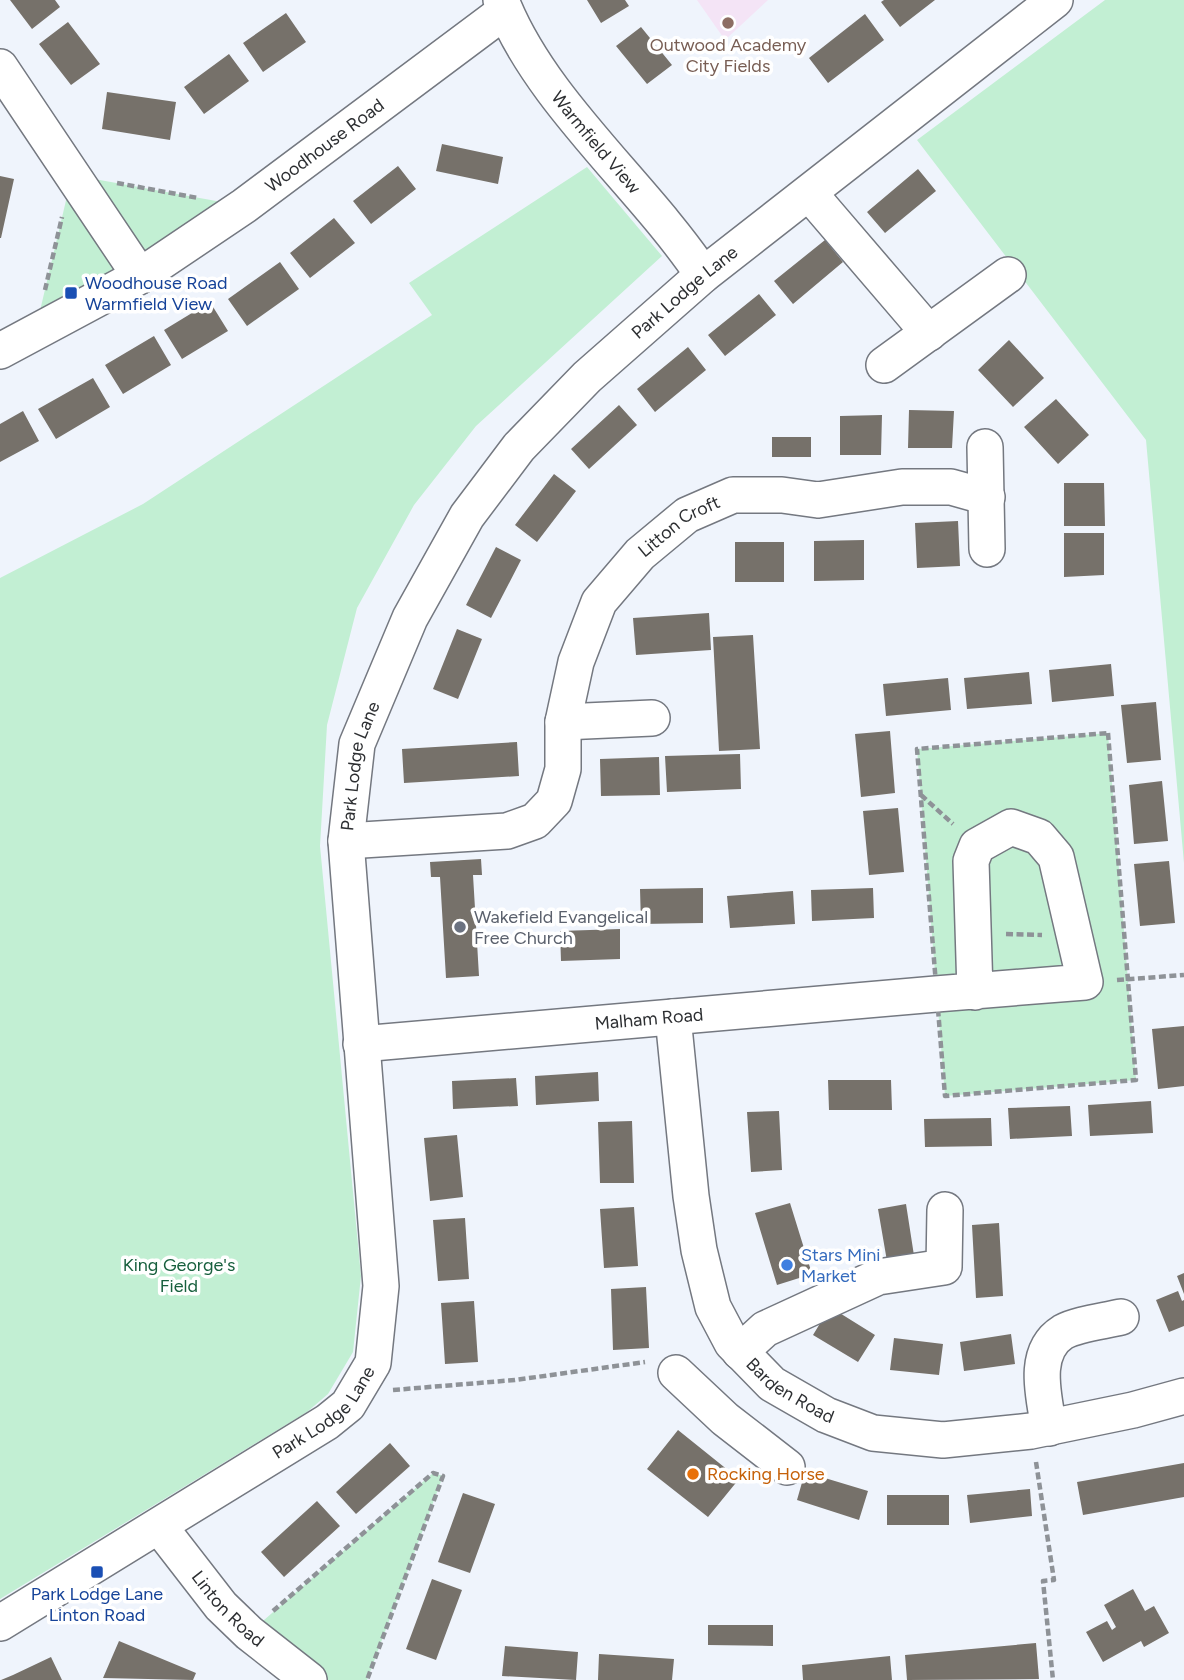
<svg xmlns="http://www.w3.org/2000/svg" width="1184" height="1680" font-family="Figtree,sans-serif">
<rect width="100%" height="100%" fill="#eff4fc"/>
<path fill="#f4e4f6" d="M697,0H768L725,40Z"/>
<path fill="#c2efd3" d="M1105,0H1184V863L1146,440L917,140Z
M587,167L662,256L476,426L414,505L357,608L327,725L320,846L361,1276L353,1352L328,1394L307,1412L0,1599V578L143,504L432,315L409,283Z
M72,175L244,206L35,332Z
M1108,733L1136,1080L945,1096L917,749Z
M433,1473L443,1476L367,1680H309L249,1633Z"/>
<path fill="#76716a" d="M10,0H55L60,7L32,29Z
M587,0H625L629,6L601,23Z
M884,0H935L900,27L881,2Z
M286,13L306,42L263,72L243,43Z
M865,14L884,40L828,83L809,58Z
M68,22L100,64L71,85L39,44Z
M641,27L672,65L647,84L616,46Z
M229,54L249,81L204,114L184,87Z
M107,92L176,102L170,140L102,129Z
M442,144L503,157L498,184L436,171Z
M398,166L416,189L371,224L353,201Z
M918,169L936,191L885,233L867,212Z
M0,176L14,179L1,238H0Z
M334,218L355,243L310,278L290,253Z
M825,240L843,262L793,304L774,281Z
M280,262L299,289L247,326L228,299Z
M759,294L776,315L725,356L708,335Z
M210,302L228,331L182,359L164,330Z
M154,336L171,365L123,394L105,365Z
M1009,340L1044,378L1013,407L978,370Z
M688,347L706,370L655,412L637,389Z
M93,378L110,407L56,439L38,409Z
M1056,399L1089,435L1058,464L1024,427Z
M619,405L637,425L589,469L571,449Z
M909,410L954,411L952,448H908Z
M23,411L39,441L0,462V424Z
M882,415L881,455H840V416Z
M772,437H811V457H772Z
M554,474L576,491L537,542L515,525Z
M1064,483H1104L1105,526H1064Z
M958,521L960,566L917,568L915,523Z
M1064,533H1104V575L1064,577Z
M864,540V580L814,581V541Z
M735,542H784V582H735Z
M496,547L521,560L491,618L466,605Z
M709,613L711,650L636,655L633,618Z
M457,629L482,639L458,699L433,689Z
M753,635L760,749L719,751L713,637Z
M1111,664L1114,696L1052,702L1049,670Z
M1029,672L1032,704L967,709L964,678Z
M948,678L951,710L886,716L883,684Z
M1156,702L1161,760L1127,763L1121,705Z
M890,731L895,793L861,797L855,734Z
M517,742L519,776L404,783L402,749Z
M740,754L741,789L667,792L665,756Z
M659,757L660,795L601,796L600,759Z
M1162,781L1168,841L1134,844L1129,785Z
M898,808L904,872L869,875L863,811Z
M481,859L482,875H473L479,976L446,978L440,877H431L430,862Z
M1169,861L1175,923L1140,926L1134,864Z
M703,888V923L641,924L640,889Z
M873,888L874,918L812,921L811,890Z
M793,891L795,924L730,928L727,896Z
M620,929V959L561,961L560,931Z
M1184,1026V1086L1158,1089L1152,1029Z
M598,1072L599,1101L536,1105L535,1076Z
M516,1078L518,1106L453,1109L452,1081Z
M828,1080H891L892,1110H829Z
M1151,1101L1153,1133L1090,1136L1088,1105Z
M1070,1106L1072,1136L1010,1139L1008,1108Z
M779,1111L782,1170L751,1172L747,1112Z
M991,1118L992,1146L925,1147L924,1119Z
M632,1121L634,1183H600L598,1122Z
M457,1135L463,1197L430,1201L424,1138Z
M790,1203L812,1274L777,1285L755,1213Z
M906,1204L915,1262L888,1267L878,1209Z
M634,1207L638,1266L604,1268L600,1209Z
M465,1218L469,1279L438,1281L433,1220Z
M999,1223L1003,1296L976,1298L972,1225Z
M1184,1273V1294L1177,1276Z
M646,1287L649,1348L613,1350L611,1289Z
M1178,1291L1182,1301L1184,1300V1326L1169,1332L1156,1300Z
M474,1301L478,1362L445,1364L441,1303Z
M830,1307L875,1335L858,1362L813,1335Z
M1011,1334L1015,1364L964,1371L960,1342Z
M894,1338L943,1344L939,1375L890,1370Z
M678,1430L739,1479L708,1517L647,1469Z
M390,1443L410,1466L356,1514L336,1492Z
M1184,1463V1497L1083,1515L1077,1482Z
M805,1472L868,1491L859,1520L797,1500Z
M1030,1489L1032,1516L970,1523L967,1495Z
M463,1493L495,1504L470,1573L438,1562Z
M887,1495H949V1525H887Z
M317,1501L340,1526L284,1577L261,1552Z
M432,1579L462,1590L436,1660L406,1649Z
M1133,1589L1145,1611L1154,1606L1169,1633L1144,1647L1141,1641L1103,1662L1086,1632L1107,1621L1112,1630L1116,1627L1104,1605Z
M708,1625H773V1646L708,1645Z
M119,1641L196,1673L193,1680L103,1678Z
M1036,1643L1039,1679L907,1680L905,1655Z
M505,1646L578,1652L576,1680L502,1676Z
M599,1654L674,1659L672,1680H598Z
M890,1656L892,1680H803L802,1665Z
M51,1657L62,1680H1L13,1675Z"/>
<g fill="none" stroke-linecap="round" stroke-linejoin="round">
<g stroke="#747880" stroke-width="38">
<g id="minor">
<path id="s1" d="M501,0C540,101 643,185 703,275"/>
<path d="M0,67L140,276"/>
<path d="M809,193L929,333"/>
<path id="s2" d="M0,351L140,276L244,206L505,11"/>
<path d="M884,365L1008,275"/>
<path d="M985,447L987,549"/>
<path d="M563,722L652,718"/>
<path id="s3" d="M346,841L507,831L535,821L554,801L563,769V722L576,662L599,602L640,554L687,515L733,495H782L818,500L902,487H951L987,497"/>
<path id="s4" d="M673,1017L691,1196L699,1250L713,1307L732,1343L772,1384L826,1415L873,1433L943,1440L1031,1431L1133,1410L1184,1396"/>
<path id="s5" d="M361,1044L936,994L1085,982L1056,857L1039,837L1011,827L977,846L971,861L975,992"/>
<path d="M740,1352L765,1329L878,1277L944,1267L945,1210"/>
<path d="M676,1373L725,1419L787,1467"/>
<path d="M1049,1428C1044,1397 1031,1352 1063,1332C1077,1324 1105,1321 1121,1317"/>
<path id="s6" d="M159,1526L221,1606L249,1633L309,1680"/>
<path id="s7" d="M0,1623L327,1422L348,1405L373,1363L381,1286L346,841L357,744L410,618L467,516L519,447L587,377L703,275L1055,0"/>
</g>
</g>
<path stroke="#8e9297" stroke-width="4.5" stroke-dasharray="7 3.5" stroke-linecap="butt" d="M117,183L198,198
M45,290L62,217
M1108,733L1136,1080L945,1096L917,749Z
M921,795L953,824
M1006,934L1042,935
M1117,980L1184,975
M393,1390L515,1380L645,1362
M1036,1462L1054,1580L1043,1581L1053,1680
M273,1611L433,1473L443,1476L367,1680"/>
<use href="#minor" stroke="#fff" stroke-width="35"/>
</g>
<circle fill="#8d6e63" stroke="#fff" stroke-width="2.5" cx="728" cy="23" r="7"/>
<g fill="#1a4fb4" stroke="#fff" stroke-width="2.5">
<rect x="64" y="286" width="14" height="14" rx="3.5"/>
<rect x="90" y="1565" width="14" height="14" rx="3.5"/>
</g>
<circle fill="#6b7280" stroke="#fff" stroke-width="2.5" cx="460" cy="927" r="7"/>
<circle fill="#3f7fe0" stroke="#fff" stroke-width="2.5" cx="787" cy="1265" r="7"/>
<circle fill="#e8710a" stroke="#fff" stroke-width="2.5" cx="693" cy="1474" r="7"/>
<g text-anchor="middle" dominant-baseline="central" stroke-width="7" stroke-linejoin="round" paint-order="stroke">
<g font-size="18" fill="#785e54" stroke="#fff">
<text x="728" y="45">Outwood Academy<tspan x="728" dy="21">City Fields</tspan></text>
</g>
<g font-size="18" fill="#2d2f32" stroke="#fff">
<text stroke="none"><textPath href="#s1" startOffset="172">Warmfield View</textPath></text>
<text stroke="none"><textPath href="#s2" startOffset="385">Woodhouse Road</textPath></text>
<text stroke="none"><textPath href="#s7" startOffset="1648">Park Lodge Lane</textPath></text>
<text stroke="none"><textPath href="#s3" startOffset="536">Litton Croft</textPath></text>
<text stroke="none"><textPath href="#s7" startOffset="1060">Park Lodge Lane</textPath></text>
<text stroke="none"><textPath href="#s5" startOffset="289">Malham Road</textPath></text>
<text stroke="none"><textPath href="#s4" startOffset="410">Barden Road</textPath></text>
<text stroke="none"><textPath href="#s7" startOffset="388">Park Lodge Lane</textPath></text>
<text stroke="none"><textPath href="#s6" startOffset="108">Linton Road</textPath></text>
</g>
<g font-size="18" fill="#164399" stroke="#fff" text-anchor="start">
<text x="85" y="283">Woodhouse Road<tspan x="85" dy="21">Warmfield View</tspan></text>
<text x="97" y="1594" text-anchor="middle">Park Lodge Lane<tspan x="97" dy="21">Linton Road</tspan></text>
</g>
<g font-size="18" fill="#5b616d" stroke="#fff" text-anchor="start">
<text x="474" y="917">Wakefield Evangelical<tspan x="474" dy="21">Free Church</tspan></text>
</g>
<g font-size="18" fill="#366cbe" stroke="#fff" text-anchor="start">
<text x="801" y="1255">Stars Mini<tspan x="801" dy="21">Market</tspan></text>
</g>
<g font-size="18" fill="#175f3d" stroke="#fff">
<text x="179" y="1265">King George's<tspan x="179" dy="21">Field</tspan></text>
</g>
<g font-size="18" fill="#c56008" stroke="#fff" text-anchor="start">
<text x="707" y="1474">Rocking Horse</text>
</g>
</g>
</svg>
